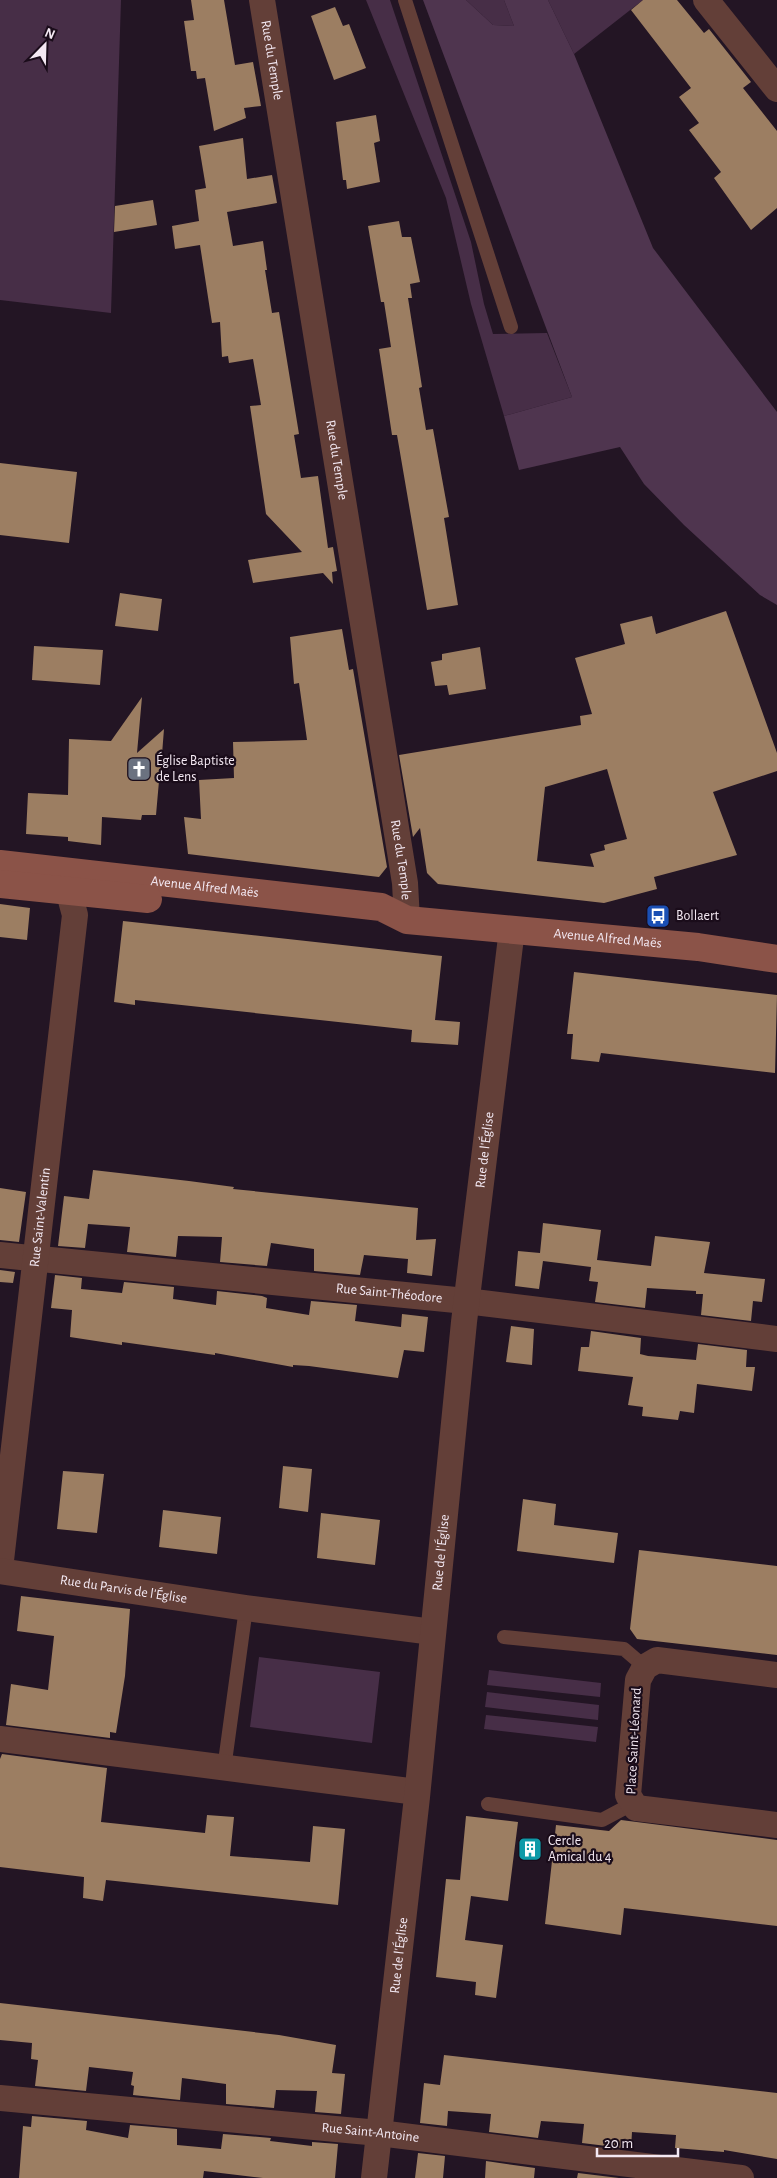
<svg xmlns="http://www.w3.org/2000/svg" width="777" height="2178" font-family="'Alegreya Sans',sans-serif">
<rect width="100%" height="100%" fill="#231524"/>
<path fill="#472e47" d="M0,0H121L111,313L0,300Z
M366,0H390L471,242L484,304L493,334L547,333L572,397L504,416L471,304L446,198Z
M466,0H504L514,26L493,25Z
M548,0H643L574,54Z
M259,1657L380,1672L372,1743L250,1727Z
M489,1670L601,1683L600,1697L487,1685Z
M487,1692L599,1705L598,1720L485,1707Z
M486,1715L598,1727L596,1742L484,1729Z"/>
<path fill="#4f354f" d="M423,0H466L493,25L514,26L504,0H548L574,54L653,248L777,412V605L760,595L684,525L644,484L620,447L519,470L504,416L572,397Z"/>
<path fill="#9c7e62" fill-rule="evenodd" d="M191,0H224L235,65L253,62L261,106L244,108L246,118L214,131L205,78L197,79L196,71H191L184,21L194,20Z
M643,0H677L704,33L709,29L751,82L743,88L777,131V208L751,230L714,178L721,172L689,130L699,123L679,97L691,88L631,10Z
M335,7L343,26L349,24L366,68L334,80L311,16Z
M376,115L380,141L374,143L380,182L347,189L346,180H343L336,122Z
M243,138L247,179L272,175L277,203L227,212L233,246L263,241L267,270H265L272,313L279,312L299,434L294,435L301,478L318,476L328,548L333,547L337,571L332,572L333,584L323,573L253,583L248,560L302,552L266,514L250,406L261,405L253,359L229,363L228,356L222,357L220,322L212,323L200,245L175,249L172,226L199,221L195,190L206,188L199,146Z
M153,200L157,225L114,232L115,206Z
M399,221L402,237H411L420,282L410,284L412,298H408L422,387L419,388L426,430L433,429L449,517L444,518L458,605L427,610L397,435H392L379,349L391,347L384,302H381L368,226Z
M0,463L77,472L69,543L0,535Z
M120,593L162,599L158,631L115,626Z
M726,611L777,753V771L713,792L737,855L654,877L657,889L604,903L438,884L427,873L420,828L413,837L399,755L581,725L580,716L592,714L575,658L625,644L620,624L652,616L656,634ZM607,769L627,839L604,845L605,850L590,854L594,867L537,861L545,787Z
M342,629L349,670L353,669L387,867L379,877L188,854L184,817L201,819L199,780L234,778L233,742L307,740L299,683L294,684L290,637Z
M34,646L103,650L100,685L32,680Z
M480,647L486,689L449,695L447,685L435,686L431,662L442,660V654Z
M142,697L137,753L164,729L161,767L157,781H159L156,815H142L141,820L102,817L101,845L68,841V837L26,834L28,793L68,795L69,739L111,741Z
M0,904L30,908L27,940L0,937Z
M123,921L442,956L435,1020L460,1022L458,1045L411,1042L412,1030L135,1000V1005L114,1002Z
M574,972L777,995L775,1073L601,1053L599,1062L571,1059L573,1034H567Z
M93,1170L189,1181L234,1187L233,1189L418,1208L416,1240L436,1239L432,1276L407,1273L408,1259L364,1255L360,1275L314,1271V1249L271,1243L267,1266L220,1262L222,1237L178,1236L176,1257L127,1252L130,1227L88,1224L85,1248L58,1246L64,1196L89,1199Z
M0,1188L26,1192L19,1242L0,1240Z
M543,1223L601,1230L597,1260L651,1266L655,1236L710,1242L704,1273L765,1279L762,1302L753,1301L751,1321L701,1315L703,1294H696V1291L647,1288L645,1308L595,1302L598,1282L589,1281L591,1267L543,1261L539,1289L515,1286L518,1251L540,1253Z
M0,1270L15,1272L13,1283L0,1282Z
M55,1275L82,1278L81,1289L122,1293L124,1282L174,1287L173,1299L216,1305L217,1291L262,1296L267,1298L266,1308L309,1315L311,1301L357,1305L355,1321L401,1327L402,1314L428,1317L424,1352L404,1350L398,1378L309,1366L293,1365V1367L215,1353V1355L122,1342V1345L70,1337L72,1310L51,1308Z
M511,1326L534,1329L532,1365L506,1362Z
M591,1331L641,1338L640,1354L648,1356L696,1360L698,1344L747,1350L746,1367H755L752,1391L697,1384L694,1413L680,1411L678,1420L642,1416L643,1407L628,1405L633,1377L578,1371L581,1347H589Z
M283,1466L312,1469L308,1512L279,1508Z
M63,1471L104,1474L97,1533L57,1529Z
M523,1499L556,1504L554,1525L618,1533L614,1563L517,1551Z
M163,1510L221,1517L217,1554L159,1547Z
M321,1513L380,1520L375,1565L317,1558Z
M639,1550L777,1566V1655L637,1639L630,1629Z
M21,1596L130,1609L125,1676L116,1733L110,1732V1738L6,1725L11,1684L48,1690L54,1636L17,1631Z
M2,1754L107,1768L101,1822L205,1833L207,1815L234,1817L230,1856L310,1862L313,1826L345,1829L338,1905L106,1880L103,1901L83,1898L84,1877L0,1867V1759Z
M466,1816L518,1822L508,1901L471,1896L465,1940L503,1945L496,1998L475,1995L476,1982L436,1977L446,1879L460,1880Z
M621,1820L777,1840V1926L624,1908L621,1935L545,1924L556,1825L609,1831Z
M0,2003L279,2035L336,2045L332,2073L345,2074L341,2114L315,2112L317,2091L276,2090L274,2108L226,2104V2084L182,2078L180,2100L133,2095L134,2086L131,2085L133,2072L89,2067L86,2091L35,2086L38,2060L31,2059L32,2043L0,2040Z
M444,2055L777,2093V2159L724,2150V2152L675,2148L676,2135L632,2132L631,2149L582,2143L584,2124L541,2121L538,2138L489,2132L491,2114L448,2111L447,2126L420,2123L424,2083L440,2085Z
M32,2116L87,2121L86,2130L128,2138L130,2125L177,2129V2145L221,2149L223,2134L271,2138L270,2141L312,2146V2142L338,2144L335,2178H263L204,2171L203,2178H19L23,2126L31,2127Z
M418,2153L445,2156L443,2178H415Z
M486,2161L535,2168L534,2178H485Z
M578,2173L619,2178H577Z"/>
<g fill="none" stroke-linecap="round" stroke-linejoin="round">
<path stroke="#633f38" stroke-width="14" d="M405,0L511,327
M504,1637L624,1649L645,1667
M224,1769L246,1608
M488,1804L602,1820L632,1804"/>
<g stroke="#633f38" stroke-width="26">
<path id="s1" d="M262,0L405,883L407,920"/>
<path d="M706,0L777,89"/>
<path id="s2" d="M0,1255L466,1301L777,1339"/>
<path id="s3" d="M0,1569L75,915L69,893L59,873"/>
<path id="s4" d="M0,1571L246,1608L433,1632"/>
<path d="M777,1675L657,1660L645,1667L638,1680L628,1795L636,1808L777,1825"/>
<path d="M0,1739L417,1792"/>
<path id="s5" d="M0,2098L379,2133L741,2178"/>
<path id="s6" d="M374,2178L417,1797L464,1322L512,929"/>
</g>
<g stroke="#8b5348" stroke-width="28">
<path id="s7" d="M0,864L381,907L407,920L698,947L777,959"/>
<path d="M0,884L148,899"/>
</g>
</g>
<defs>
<g id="church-square" transform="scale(1.25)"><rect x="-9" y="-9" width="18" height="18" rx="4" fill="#6b7280" stroke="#1a0c1a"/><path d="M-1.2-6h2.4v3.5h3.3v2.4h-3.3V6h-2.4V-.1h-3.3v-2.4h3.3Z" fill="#fff"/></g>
<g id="bus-square" transform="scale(1.25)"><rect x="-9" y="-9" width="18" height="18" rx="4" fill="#1a4fb4" stroke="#1a0c1a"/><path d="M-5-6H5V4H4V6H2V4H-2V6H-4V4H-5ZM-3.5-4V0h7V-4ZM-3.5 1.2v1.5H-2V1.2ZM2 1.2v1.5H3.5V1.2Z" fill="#fff"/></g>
<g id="building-square" transform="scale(1.25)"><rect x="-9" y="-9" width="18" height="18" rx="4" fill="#0f9aa8" stroke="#1a0c1a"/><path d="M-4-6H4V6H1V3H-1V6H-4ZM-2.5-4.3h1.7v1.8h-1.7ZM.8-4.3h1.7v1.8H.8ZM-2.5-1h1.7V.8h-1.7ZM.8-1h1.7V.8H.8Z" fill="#fff"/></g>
</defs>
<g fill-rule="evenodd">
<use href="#church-square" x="139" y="769"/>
<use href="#bus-square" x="658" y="916"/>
<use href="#building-square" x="530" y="1849"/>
</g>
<g text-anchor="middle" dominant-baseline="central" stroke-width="4.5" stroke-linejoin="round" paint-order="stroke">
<g font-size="14" fill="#f3e8f2" stroke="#1a0c1a">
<text stroke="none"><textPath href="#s1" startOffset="61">Rue du Temple</textPath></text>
<text stroke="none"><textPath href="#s1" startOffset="466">Rue du Temple</textPath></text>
<text stroke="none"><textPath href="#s1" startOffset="871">Rue du Temple</textPath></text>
<text stroke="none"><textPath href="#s7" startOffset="206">Avenue Alfred Maës</textPath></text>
<text stroke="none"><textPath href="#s7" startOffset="614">Avenue Alfred Maës</textPath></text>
<text stroke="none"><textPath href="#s6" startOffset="1034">Rue de l'Église</textPath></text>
<text stroke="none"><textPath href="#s3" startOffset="354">Rue Saint-Valentin</textPath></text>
<text stroke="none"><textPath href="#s2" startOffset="391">Rue Saint-Théodore</textPath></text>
<text stroke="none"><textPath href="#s6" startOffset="629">Rue de l'Église</textPath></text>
<text stroke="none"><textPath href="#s4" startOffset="125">Rue du Parvis de l'Église</textPath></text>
<text transform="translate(634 1741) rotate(-87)">Place Saint-Léonard</text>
<text stroke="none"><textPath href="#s6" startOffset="224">Rue de l'Église</textPath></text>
<text stroke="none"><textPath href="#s5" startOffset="372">Rue Saint-Antoine</textPath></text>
</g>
<g font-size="14" fill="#f3e8f2" stroke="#1a0c1a" text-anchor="start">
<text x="156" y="761">Église Baptiste<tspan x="156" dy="16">de Lens</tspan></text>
<text x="676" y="916">Bollaert</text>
<text x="548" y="1841">Cercle<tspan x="548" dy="16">Amical du 4</tspan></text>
</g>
</g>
<g transform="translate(45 45) rotate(23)" stroke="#1a0c1a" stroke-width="4" paint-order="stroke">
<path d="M0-4L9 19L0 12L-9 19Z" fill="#f3e8f2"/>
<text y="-8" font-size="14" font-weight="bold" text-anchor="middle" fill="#f3e8f2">N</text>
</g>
<path d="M597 2148v8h81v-8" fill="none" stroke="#f3e8f2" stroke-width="2.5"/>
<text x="604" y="2148" font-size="15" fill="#f3e8f2" stroke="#1a0c1a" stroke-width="4" paint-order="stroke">20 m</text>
</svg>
